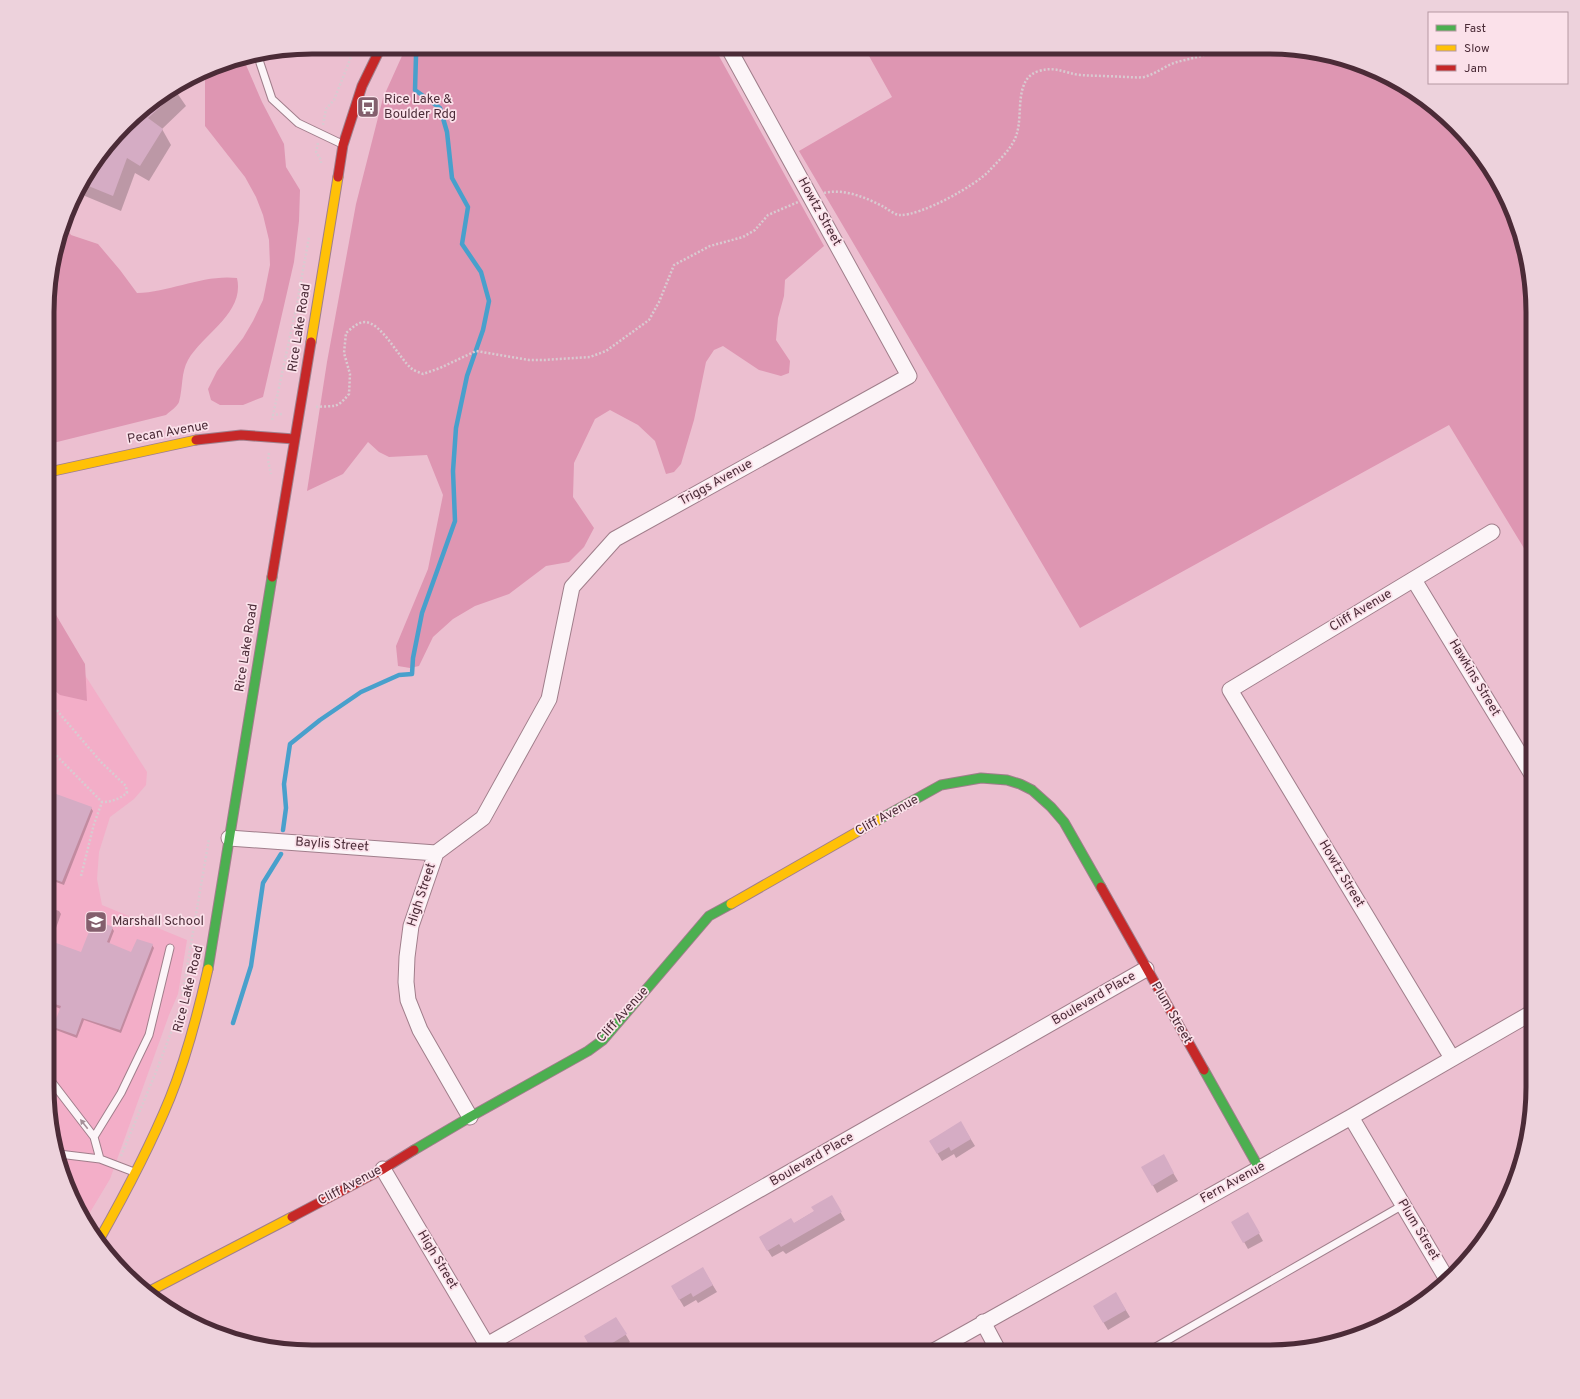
<svg xmlns="http://www.w3.org/2000/svg" width="1580" height="1399" font-family="Overpass,sans-serif">
<rect width="100%" height="100%" fill="#ecbfd0"/>
<path fill="#f3aec8" d="M49,619L147,772L146,785L134,799L110,817L99,852L97,879L102,905L187,940L178,994L169,1015L110,1179L86,1219L67,1188L48,1104Z"/>
<path fill="#de96b2" d="M406,47H714L824,246L785,280L784,296L778,318L776,340L790,361L789,373L781,376L759,370L723,346L714,350L706,362L694,420L681,464L674,472L666,474L655,441L638,425L610,410L595,419L574,463L573,497L594,528L584,547L569,562L546,566L509,594L475,606L453,619L433,637L419,666L410,668L398,666L396,646L428,569L443,495L427,455L389,457L379,452L368,442L343,474L307,491L327,362L356,204L383,98Z
M864,47L1285,48L1337,56L1385,74L1429,102L1467,137L1513,211L1532,295L1533,563L1449,425L1080,628L799,151L892,97Z
M243,58L262,102L284,144L286,167L300,190L299,221L294,262L263,397L243,405H220L211,400L208,389L217,371L243,338L253,321L263,300L270,265L269,240L263,215L256,197L245,177L205,126V77L202,72L227,61Z
M63,223L71,235L98,244L120,270L137,293C171,292 204,274 237,278C245,313 204,333 188,360C181,372 183,388 179,402C177,407 170,411 166,415L49,444V277Z
M49,603L85,664L87,701L60,695L48,685Z"/>
<path fill="#0003" d="M173,87L186,106L162,129L171,145L149,181L135,173L121,211L85,196L79,186L82,180L138,113Z
M48,792L91,808L93,811L64,885L48,879Z
M48,907L59,911L61,914L51,942L81,954L112,928L114,931L109,944L131,954L152,945L154,948L121,1033L84,1020L77,1038L56,1030L54,1026L61,1009L48,1004Z
M961,1123L975,1146L956,1158L954,1154L942,1161L930,1141Z
M1163,1156L1178,1181L1157,1193L1143,1167Z
M831,1196L845,1220L786,1254L783,1251L772,1257L760,1238L793,1224L815,1211Z
M1248,1214L1263,1241L1248,1249L1233,1222Z
M703,1269L717,1292L698,1303L696,1300L684,1307L672,1287Z
M1116,1294L1130,1317L1108,1330L1094,1307Z
M616,1318L630,1342L614,1352H610L609,1350L605,1352H594L585,1337Z"/>
<g fill="none" stroke-linecap="round" stroke-linejoin="round">
<path stroke="#48a0cc" stroke-width="4.5" d="M283,830L286,808L284,784L290,744L320,720L361,692L399,675L412,674L413,658L422,613L455,521L453,471L456,428L467,376L483,330L489,301L481,272L462,244L468,207L452,178L447,132L440,108L415,90L416,56L421,47
M233,1023L251,966L263,883L281,854"/>
</g>
<path fill="#d5acc4" d="M163,94L168,100L148,118L163,129L140,166L127,158L113,196L81,183L138,113Z
M48,791L92,807L62,882L48,877Z
M94,919L113,927L107,942L131,952L137,939L153,944L120,1030L82,1018L76,1035L53,1027L61,1006L48,1002V940L81,952Z
M961,1121L971,1139L951,1151L949,1147L937,1154L929,1141Z
M1164,1154L1174,1173L1152,1186L1141,1167Z
M832,1195L842,1212L781,1247L779,1244L767,1251L759,1237L791,1218L794,1223L814,1211L811,1207Z
M1248,1212L1260,1233L1243,1243L1231,1222Z
M703,1267L713,1285L693,1297L691,1293L679,1300L671,1286Z
M1116,1292L1126,1310L1103,1323L1093,1306Z
M616,1317L627,1334L606,1347L604,1343L592,1350L584,1336Z"/>
<g fill="none" stroke-linecap="round" stroke-linejoin="round">
<g stroke="#a07e8b" stroke-width="9">
<path id="lane" d="M259,56L260,63L272,99L298,123L342,144
M48,1077L94,1137L100,1159
M94,1137L121,1093L149,1035L170,948
M59,1154L100,1159L134,1172
M1147,1352L1403,1205"/>
</g>
<g stroke="#a07e8b" stroke-width="17">
<path id="street" d="M1414,580L1533,776
M229,838L436,853
M1452,1058L1230,690L1492,532
M470,1117L420,1030L408,1000L406,982L407,957L411,926L436,853L483,818L549,699L572,587L615,539L909,376L728,47
M1351,1117L1448,1281
M383,1169L491,1352
M983,1322L999,1352
M480,1352L487,1345L1146,969
M932,1352L1351,1117L1533,1012"/>
</g>
<g stroke="#a07e8b" stroke-width="11">
<path id="fast" d="M878,820L941,785L981,778L1007,780L1020,784L1032,790L1051,807L1064,822L1101,887
M208,969L272,577
M1204,1070L1259,1168
M414,1150L470,1117L588,1051L603,1040L709,916L731,904"/>
</g>
<g stroke="#a07e8b" stroke-width="11">
<path id="slow" d="M311,342L338,177
M49,472L196,440
M731,904L878,820
M99,1240C125,1194 150,1147 170,1098C187,1056 198,1013 208,969
M146,1293L292,1217"/>
</g>
<g stroke="#a07e8b" stroke-width="11">
<path id="jam" d="M338,177L343,145L362,86L381,47
M196,440L241,435L294,439
M272,577L311,342
M1101,887L1204,1070
M292,1217L383,1169L414,1150"/>
</g>
<path stroke="#d9cbd1" stroke-width="2.5" stroke-dasharray="2 2" stroke-linecap="butt" d="M323,125L326,109L334,100L355,47
M318,143L316,152L321,160V163
M824,193C844,188 867,198 884,207C889,210 895,215 900,215C920,216 975,186 989,171C999,160 1013,148 1017,133C1023,113 1014,78 1039,71C1056,66 1064,73 1080,75C1095,76 1111,76 1126,77C1132,77 1138,78 1144,77C1156,74 1166,65 1177,62C1192,58 1207,56 1220,48
M316,407C334,405 336,410 349,394L350,374L344,353L346,333C352,328 358,322 365,322C382,323 399,358 411,368C414,371 419,372 423,374L440,368L476,351L529,360H544L590,357L606,351L649,320L659,302L674,265L710,246L743,237L755,230L768,215L798,202
M272,415L282,414
M272,420L297,304L309,237
M269,453L268,460L271,474
M48,747L102,802C112,802 119,799 127,793L126,786L101,762L48,700
M81,876L94,824L102,802
M182,996L209,839
M121,1156L156,1072L180,1009"/>
<use href="#lane" stroke="#fcf5f8" stroke-width="7"/>
<use href="#street" stroke="#fcf5f8" stroke-width="15"/>
<use href="#fast" stroke="#4caf50" stroke-width="9"/>
<use href="#slow" stroke="#ffc107" stroke-width="9"/>
<use href="#jam" stroke="#c62828" stroke-width="9"/>
</g>
<defs><path id="oneway-solid" d="M-6-.8H1V-3.2L6.5 0L1 3.2V.8H-6Z"/></defs>
<use fill="#a49098" href="#oneway-solid" transform="translate(84 1124) rotate(-128)"/>
<defs>
<g id="bus-square" transform="scale(1.15)"><rect x="-9" y="-9" width="18" height="18" rx="4" fill="#835f6d" stroke="#fbe1ea"/><path d="M-5-6H5V4H4V6H2V4H-2V6H-4V4H-5ZM-3.5-4V0h7V-4ZM-3.5 1.2v1.5H-2V1.2ZM2 1.2v1.5H3.5V1.2Z" fill="#fff"/></g>
<g id="school-square" transform="scale(1.15)"><rect x="-9" y="-9" width="18" height="18" rx="4" fill="#835f6d" stroke="#fbe1ea"/><path d="M0-5L7-2L0 1L-7-2ZM-4 1L0 2.5L4 1V4Q0 6-4 4Z" fill="#fff"/></g>
</defs>
<g fill-rule="evenodd">
<use href="#bus-square" x="368" y="107"/>
<use href="#school-square" x="96" y="922"/>
</g>
<g text-anchor="middle" dominant-baseline="central" stroke-width="3.5" stroke-linejoin="round" paint-order="stroke">
<g font-size="13" fill="#4b2b37" stroke="#fbe1ea" text-anchor="start">
<text x="384" y="100">Rice Lake &amp;<tspan x="384" dy="15">Boulder Rdg</tspan></text>
<text x="112" y="922">Marshall School</text>
</g>
<g font-size="13" fill="#4b2b37" stroke="#fbe1ea">
<text transform="translate(819 212) rotate(61)">Howtz Street</text>
<text transform="translate(300 328) rotate(-81)">Rice Lake Road</text>
<text transform="translate(168 433) rotate(-10)">Pecan Avenue</text>
<text transform="translate(716 483) rotate(-29)">Triggs Avenue</text>
<text transform="translate(1361 611) rotate(-31)">Cliff Avenue</text>
<text transform="translate(247 648) rotate(-81)">Rice Lake Road</text>
<text transform="translate(1474 678) rotate(59)">Hawkins Street</text>
<text transform="translate(887 816) rotate(-29)">Cliff Avenue</text>
<text transform="translate(332 845) rotate(4)">Baylis Street</text>
<text transform="translate(1341 874) rotate(59)">Howtz Street</text>
<text transform="translate(422 895) rotate(-72)">High Street</text>
<text transform="translate(189 989) rotate(-76)">Rice Lake Road</text>
<text transform="translate(1094 999) rotate(-30)">Boulevard Place</text>
<text transform="translate(1171 1013) rotate(60)">Plum Street</text>
<text transform="translate(623 1015) rotate(-48)">Cliff Avenue</text>
<text transform="translate(812 1160) rotate(-30)">Boulevard Place</text>
<text transform="translate(1233 1183) rotate(-29)">Fern Avenue</text>
<text transform="translate(350 1186) rotate(-28)">Cliff Avenue</text>
<text transform="translate(1418 1230) rotate(59)">Plum Street</text>
<text transform="translate(437 1260) rotate(59)">High Street</text>
</g>
</g>
<path d="M0 0H1580V1399H0ZM312 54H1268A258 258 0 0 1 1526 312V1087A258 258 0 0 1 1268 1345H312A258 258 0 0 1 54 1087V312A258 258 0 0 1 312 54Z" fill="#edd2dc" fill-rule="evenodd"/>
<path fill="none" stroke="#4b2b37" stroke-width="5" d="M312 54H1268A258 258 0 0 1 1526 312V1087A258 258 0 0 1 1268 1345H312A258 258 0 0 1 54 1087V312A258 258 0 0 1 312 54Z"/>
<rect x="1428" y="12" width="140" height="72" fill="#fbe1ea" stroke="#b598a2"/>
<rect x="1436" y="25" width="20" height="6" fill="#4caf50" stroke="#b598a2"/>
<text x="1464" y="32" font-size="12" fill="#4b2b37">Fast</text>
<rect x="1436" y="45" width="20" height="6" fill="#ffc107" stroke="#b598a2"/>
<text x="1464" y="52" font-size="12" fill="#4b2b37">Slow</text>
<rect x="1436" y="65" width="20" height="6" fill="#c62828" stroke="#b598a2"/>
<text x="1464" y="72" font-size="12" fill="#4b2b37">Jam</text>
</svg>
